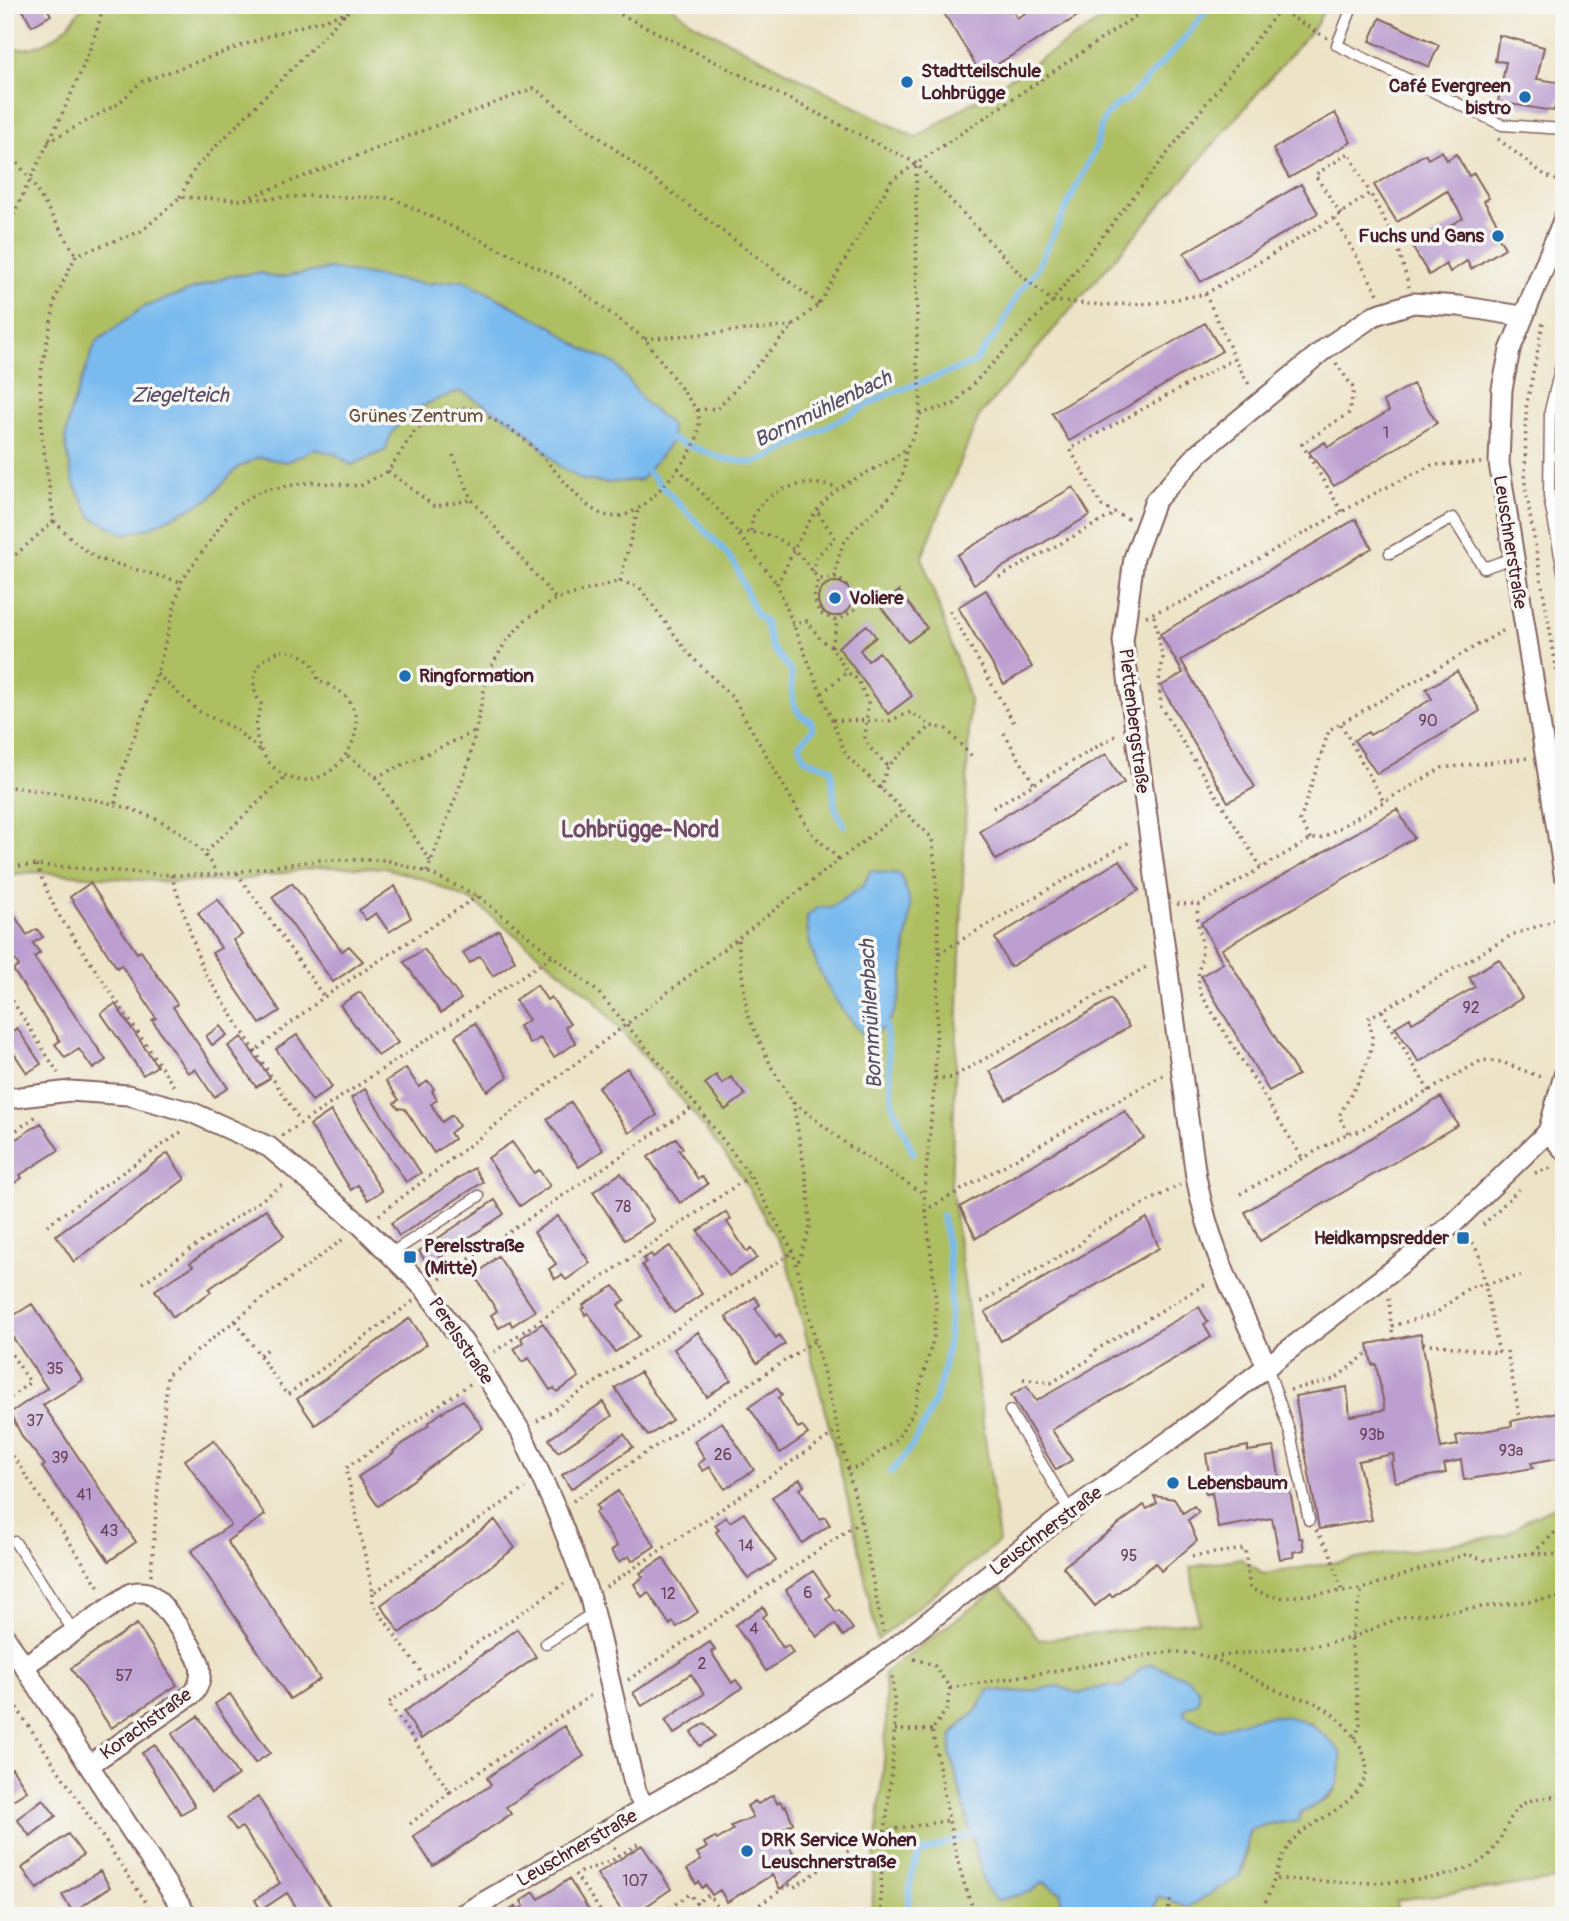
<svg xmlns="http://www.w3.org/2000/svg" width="1569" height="1921" font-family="Pangolin,sans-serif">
<rect width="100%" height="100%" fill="#f6f6f2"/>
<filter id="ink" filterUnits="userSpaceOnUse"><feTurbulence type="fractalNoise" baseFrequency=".0143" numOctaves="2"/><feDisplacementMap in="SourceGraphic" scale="14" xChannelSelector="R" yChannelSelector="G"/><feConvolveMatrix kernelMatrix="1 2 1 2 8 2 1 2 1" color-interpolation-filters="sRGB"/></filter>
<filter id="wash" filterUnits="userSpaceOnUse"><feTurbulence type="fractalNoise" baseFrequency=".00686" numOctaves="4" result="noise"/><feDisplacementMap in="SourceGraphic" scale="28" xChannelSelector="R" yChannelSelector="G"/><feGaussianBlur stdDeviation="1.57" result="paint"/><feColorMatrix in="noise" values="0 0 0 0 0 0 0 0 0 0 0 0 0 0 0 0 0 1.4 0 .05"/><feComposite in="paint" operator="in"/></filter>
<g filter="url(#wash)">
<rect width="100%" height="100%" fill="#ede3c6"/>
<path fill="#aebf62" stroke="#7c6f46" stroke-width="2" d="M83,5H670L693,23L916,138L1125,5H1326L1317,24L979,416L922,557L970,701L951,1184L999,1542L877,1640L856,1532L785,1254L742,1177L689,1108L592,997L474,902L423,879L385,868L319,867L235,881L168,882L35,872L5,875V48C40,54 66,34 83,5Z
M1564,1502V1879L1396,1900L1398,1916H1151L1157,1895L1244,1869L1249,1830L1268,1824L1297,1821L1301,1812L1330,1798L1336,1789L1312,1724C1272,1714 1254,1717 1216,1730L1184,1715L1187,1678L1151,1664L1121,1688L1106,1686L1078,1694L1058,1686L1018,1693L1001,1690L982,1699L977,1710L958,1727L952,1735L950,1752L985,1886L1030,1892L1043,1882L1061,1893V1911L1065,1916H873C870,1834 893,1754 884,1673L1000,1587L1039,1640L1198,1621L1191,1567L1240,1558L1263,1574L1506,1535L1528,1519Z"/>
<path fill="#7abbef" stroke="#626d8d" stroke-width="2" d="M329,269L426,284L463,280L551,326L582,348L616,364L646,404L670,424L673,439L641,480L606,483L582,480L558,465L523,428L461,391C431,400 391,417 386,450L351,465L335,454L315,449L287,462L259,457L237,468L209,499L149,528L125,534L92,518L73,482L65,440L70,413L96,342L144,307L230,276L262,273L276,278Z
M870,871L899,874C905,884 908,893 910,904C911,916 908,931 906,943C903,972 904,1030 865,1036C835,1006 806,959 807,916L819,907L830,908L864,885Z
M1151,1664L1187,1678L1199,1689V1701L1185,1709L1184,1715L1216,1730C1272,1712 1300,1704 1341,1753C1343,1786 1331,1800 1301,1812L1298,1821L1268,1824L1249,1830L1240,1876L1188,1907L1158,1896L1151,1916H1065L1061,1911V1893L1044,1882L1030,1892L996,1901L985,1886L950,1752L952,1735L977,1710L989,1690L1019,1693L1058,1686L1078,1694L1106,1686L1121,1688L1141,1668Z"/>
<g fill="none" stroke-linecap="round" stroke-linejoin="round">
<path stroke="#7abbef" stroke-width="6" d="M666,437L724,459L753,463L774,455L886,395L974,363L1001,328L1016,297L1036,270L1097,145C1100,124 1105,108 1127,100L1181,43L1211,5
M645,469L724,550L736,566L755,613L765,622L771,646L791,671L793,702L800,715L811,721L813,729L799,745L805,759L831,768L835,808L844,825
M885,1019L893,1105L913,1153
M891,1472C955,1406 959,1299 942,1215
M907,1916L912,1871L920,1853L971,1834"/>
</g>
<g id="blocks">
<path fill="#bc9fd0" d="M20,5H45L51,15L32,26Z
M939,5H1010L1017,18L1039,5H1096L981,74Z
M1380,18L1439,45L1429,67L1370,41Z
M1499,35L1544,47L1537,79L1564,83V90L1553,111L1498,102L1506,62L1495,61Z
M1335,113L1351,142L1289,178L1273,149Z
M1442,151L1447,160L1456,154L1469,176L1474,173L1489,198L1484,201L1497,223L1492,226L1505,248L1471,269L1467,261L1450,272L1446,264L1429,275L1413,248L1463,218L1447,191L1397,222L1374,185L1425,154L1428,159Z
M1301,184L1318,213L1201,282L1184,253Z
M1205,323L1222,351L1069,441L1052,413Z
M1413,384L1437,423L1334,486L1309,452L1325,442L1328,447L1389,411L1383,401Z
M1073,487L1090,515L974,584L957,555Z
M1356,519L1372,548L1181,660L1255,787L1228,802L1161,686L1183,673L1160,634Z
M818 599a17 17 0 1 1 34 0a17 17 0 1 1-34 0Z
M986,590L1032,667L1004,684L958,607Z
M899,591L927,628L908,642L880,606Z
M867,625L876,637L860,650L868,661L879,652L912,696L888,714L838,647Z
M1457,671L1480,711L1377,774L1354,740L1368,732L1370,735L1432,699L1426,689Z
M1106,754L1124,783L996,860L980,831Z
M1397,809L1414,838L1222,949L1298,1075L1269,1091L1201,976L1223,963L1201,923Z
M1120,860L1139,890L1010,967L995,938Z
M90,883L137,953L141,951L153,969L177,1004L173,1007L228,1088L214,1097L195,1069L188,1073L152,1020L156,1018L133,982L121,965L117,968L70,897Z
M292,883L342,951L349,946L363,961L333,982L272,897Z
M395,886L411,918L389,932L376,913L366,920L359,910Z
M218,899L242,935L233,940L280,1011L260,1024L212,953L221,948L198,913Z
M5,901L27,935L37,929L43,937L33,943L40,953L34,957L106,1060L93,1069L79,1049L65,1058L55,1044L60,1041L13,970L19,966L5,946Z
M499,930L515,961L493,976L480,956L470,963L463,953Z
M424,949L461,999L441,1013L404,962Z
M1499,959L1522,998L1419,1062L1395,1027L1410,1018L1412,1023L1475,987L1469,977Z
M537,985L547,1000L551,997L570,1024L565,1027L576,1043L554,1057L540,1038L530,1044L519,1026L529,1020L515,1000Z
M360,992L398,1043L378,1056L340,1005Z
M1111,999L1129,1027L1006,1100L990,1071Z
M115,1004L157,1066L143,1075L101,1013Z
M475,1023L508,1077L487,1091L455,1036Z
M220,1026L227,1035L212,1045L206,1036Z
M17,1028L41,1064L27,1073L5,1040V1036Z
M297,1035L332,1087L312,1101L276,1049Z
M242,1037L270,1078L256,1087L228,1046Z
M406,1068L419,1087L428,1081L434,1089L432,1091L437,1100L431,1104L442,1122L452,1115L459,1126L450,1133L454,1139L434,1153L405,1109L398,1108L394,1103L399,1100L386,1081Z
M627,1068L657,1115L629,1133L598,1087Z
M716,1075L722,1084L731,1077L745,1095L725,1110L705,1084Z
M365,1089L421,1173L406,1182L351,1098Z
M1441,1097L1458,1125L1260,1241L1245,1212Z
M571,1102L603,1150L579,1167L547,1119Z
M331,1111L382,1191L368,1200L358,1185L351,1190L310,1125Z
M1125,1111L1144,1138L976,1238L960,1207Z
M41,1123L59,1150L20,1175L22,1178L5,1189V1146Z
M676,1138L683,1148L679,1150L698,1179L702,1177L708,1184L680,1203L648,1157Z
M512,1142L534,1173L539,1170L550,1186L520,1206L488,1158Z
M168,1153L185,1179L74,1262L56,1235Z
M474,1168L483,1182L399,1236L391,1223Z
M621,1173L654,1221L625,1240L593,1192Z
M495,1200L504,1214L428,1265L419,1251Z
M266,1209L284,1236L209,1289L211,1292L173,1317L155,1290L193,1266L190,1263Z
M726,1212L731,1219L727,1222L747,1252L751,1249L757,1258L729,1276L698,1231Z
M558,1216L590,1263L566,1280L562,1275L555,1279L549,1269L556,1264L534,1232Z
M1147,1218L1159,1248L1001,1341L985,1312Z
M670,1246L702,1294L674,1313L642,1265L646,1262L643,1259L651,1254L653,1257Z
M498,1256L535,1311L512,1326L510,1321L499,1328L491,1315L497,1311L475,1276Z
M614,1286L625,1300L618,1305L639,1336L615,1352L588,1313L585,1315L582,1309L585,1308L583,1305Z
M755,1297L760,1305L755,1308L776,1338L779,1335L785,1344L757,1363L726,1317Z
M32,1304L83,1380L43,1405L136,1542L109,1561L42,1467L45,1465L23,1438L10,1413L47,1388L5,1326V1321Z
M1199,1307L1208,1322L1204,1324L1211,1337L1052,1430L1072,1460L1056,1470L1011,1395L1027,1386L1036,1401Z
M410,1318L427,1344L315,1425L297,1399Z
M543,1323L579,1377L557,1392L554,1388L550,1390L529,1358L522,1362L514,1349L523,1342L521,1338Z
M698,1332L731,1380L707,1397L674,1349Z
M1421,1334L1441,1448L1458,1445L1456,1436L1512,1426L1511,1421L1564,1411V1457L1531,1463L1533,1468L1464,1480L1461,1460L1444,1464L1446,1473L1395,1482L1391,1462L1394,1461L1393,1454L1358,1461L1372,1520L1319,1529L1295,1396L1347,1387L1350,1416L1385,1410L1376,1364L1372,1365L1368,1344Z
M640,1372L672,1420L648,1436L615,1388Z
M777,1388L782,1395L778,1398L798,1428L802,1426L808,1434L780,1453L749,1407Z
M463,1400L483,1428L378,1506L358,1477L394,1453L393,1451L429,1425L428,1423L441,1413Z
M603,1402L612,1416L558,1452L549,1439Z
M722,1422L754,1470L725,1489L710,1467L703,1471L698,1464L705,1459L694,1441Z
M624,1434L633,1447L571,1489L562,1475Z
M214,1440L265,1515L227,1541L320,1679L290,1699L191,1551L231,1525L185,1460Z
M1248,1446V1451L1274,1447L1281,1487L1289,1486L1299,1538H1302L1304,1550L1293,1552L1294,1557L1280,1559L1272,1518L1218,1528L1212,1493L1206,1494L1203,1481L1210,1480L1206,1454Z
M800,1479L804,1486L800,1489L820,1519L825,1517L830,1525L802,1543L772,1497Z
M618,1491L655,1546L632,1561L629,1556L619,1562L611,1551L617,1546L595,1513L599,1510L596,1506Z
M1154,1496L1174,1499L1183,1513L1194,1506L1199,1512L1188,1520L1197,1541L1161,1571L1156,1563L1112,1597L1110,1594L1095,1606L1063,1567L1144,1505L1147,1509L1157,1503Z
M744,1513L776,1561L748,1579L716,1532L719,1530L715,1525L726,1517L730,1522Z
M495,1520L515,1548L400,1633L381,1605Z
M663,1558L698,1612L677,1627L673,1622L670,1625L648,1592L642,1597L634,1584L643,1577L640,1573Z
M813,1571L830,1595L826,1598L836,1612L839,1610L853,1629L843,1636L835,1624L817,1637L786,1590Z
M763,1607L767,1614L763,1617L783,1648L788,1645L793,1653L766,1671L735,1625Z
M137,1624L177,1685L111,1728L71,1668Z
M517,1629L536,1657L421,1739L404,1712Z
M710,1642L715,1650L711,1652L732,1683L736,1680L742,1688L674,1734L665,1720L704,1694L691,1674L642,1706L633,1693Z
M230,1694L270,1753L255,1763L215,1704Z
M198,1716L238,1775L211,1793L172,1734Z
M705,1723L715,1736L700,1746L691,1732Z
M564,1726L584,1756L506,1807L511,1814L433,1866L413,1836L491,1785L487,1778L502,1767Z
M155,1745L195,1806L181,1814L142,1753Z
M12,1768L27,1791L5,1805V1772Z
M773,1795L777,1803L780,1801L784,1807L786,1806L793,1823L776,1833L780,1840L784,1838L804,1870L780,1889L772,1875L727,1902L720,1890L712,1895L706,1885L702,1888L699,1882L696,1884L687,1869L701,1860L697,1853L707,1848L704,1843L715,1837L717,1840L733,1830L731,1826L753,1817L747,1806L755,1801L758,1804Z
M258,1797L337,1916H302L287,1893L261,1910L255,1900L280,1883L242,1827L236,1830L227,1818Z
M43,1799L56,1816L30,1836L17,1819Z
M68,1834L83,1855L37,1889L22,1868Z
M642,1845L671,1889L632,1916H625L597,1874Z
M100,1871L110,1887L73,1912L62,1895Z
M569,1879L593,1916H501L516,1906L518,1910L524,1906L521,1901L534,1892L539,1899Z"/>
</g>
</g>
<g filter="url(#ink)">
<use href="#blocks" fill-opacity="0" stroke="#836461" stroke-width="2"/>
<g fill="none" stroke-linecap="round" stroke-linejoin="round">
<g stroke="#836461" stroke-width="13">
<path id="lane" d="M1353,5L1337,45L1502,125L1564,129
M1564,353L1550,411L1549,497L1564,576
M1390,553L1453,518L1484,568L1512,558
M390,1254L479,1196
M1267,1366L1290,1433L1309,1520
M1010,1411L1070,1511
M15,1542L74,1632
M546,1643L593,1613"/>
</g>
<g stroke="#836461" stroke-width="23">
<path id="street" d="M1564,218L1510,350L1502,389L1499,463L1564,874
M5,1099L70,1091L128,1095L191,1112L269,1147L362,1226L425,1289L478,1363L521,1432L557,1512L590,1598L636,1792L646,1808
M1548,1132L1564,1150
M1267,1366C1236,1300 1210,1250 1196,1177L1123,641L1134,558L1155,501L1199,453L1326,348L1375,315L1413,303L1459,306L1521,316
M5,1637L187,1916
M24,1666L131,1593C137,1592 143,1591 148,1593C161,1598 197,1652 200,1666C202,1676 199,1685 194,1693L89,1765
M460,1916L728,1760L887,1654L1055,1522L1176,1436L1453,1224L1548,1132L1564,1075"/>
</g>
<path stroke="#836461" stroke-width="3.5" stroke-dasharray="2 5" stroke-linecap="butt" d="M602,5L916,163L1021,275L1052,301L1103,305L1155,303L1205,294L1334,218L1370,193L1397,243L1409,287
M1271,5L1327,38
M1498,139L1546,176L1564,183
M48,142L118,104L141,82L274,34L347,13L354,5
M5,146L29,178L76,255
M180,197L195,168L345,14
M245,199L534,88L819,304
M1341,214L1315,175L1349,153L1370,193
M1335,219L1378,294
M5,234C38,157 82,86 104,5
M1205,294C1221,325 1232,357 1250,386
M1543,323L1526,408L1525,486L1564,712
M645,339L793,326
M1336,363L1354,389L1349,413L1302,444L1342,512
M697,410L718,408L793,326L819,304L892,180L1152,5
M920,414L954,404L1052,301L1283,5
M453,455L472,500L556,599
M678,468L727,519L777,584
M388,471L434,506L472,500
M1128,519L1102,506L1070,449L1234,359
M751,531C751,527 752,519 754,515C767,487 813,476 838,489
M739,533C777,529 797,548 818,579
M5,564L54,521
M813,572L817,556L835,538L817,511
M835,577C837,565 839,550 846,540C871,504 905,505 906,448
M999,577L1116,513
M620,581L638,510
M950,611L1015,725
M1146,616L1184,601L1377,492L1432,465L1481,463
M1154,616L1163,659L1159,681L1161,707L1261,867
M792,625L807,621L821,640L832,647L847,672
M832,647L837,621L819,613L814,597L818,579L839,578L856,597L854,610L837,621
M281,651C300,650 316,661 318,681C408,707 317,831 265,757C254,741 254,722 262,705C246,684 255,658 281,651Z
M157,674L198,711L235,729L261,751
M822,693L847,672L858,680L868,703L865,737L869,747L888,766
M833,720L889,721L911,712L931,726L946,729L973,757
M1341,724L1384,802
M1004,733L1034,784
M348,756L376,777L474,732
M376,777L430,861
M5,786C76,797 181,802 217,874
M880,789L888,766L931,726
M115,803L121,774L157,674L181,582L233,508L260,491L311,482L360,486L388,471L415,431L439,416L467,407C493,419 515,429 535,449C585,499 605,557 671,477C688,457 705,437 697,410L645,339L569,282L392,198L308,196L240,200L180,197L142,231L76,255L56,297L40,377L42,436L54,521L77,544L98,559L181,582
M993,808L1117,735
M1311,839L1300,821L1329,730L1506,629
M206,852L287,775
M36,865L56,911L175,1088
M5,867L36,865L171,875H217L318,860H386L427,872L478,896L597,991L696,1105L750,1175L793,1252L861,1521L883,1632
M427,872L469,762L488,672L505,643L524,621L556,599L620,581L640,588L688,653L734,699L811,833L841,861
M237,873L324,997
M171,875L203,970L300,1121
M1177,904H1199L1311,839H1320L1442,768L1528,758
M1199,904C1194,921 1202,932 1202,949C1201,969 1195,971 1201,994L1303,1159
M738,940L747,1014L772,1068L792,1101L849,1146L924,1194
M939,953L1131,841
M5,989L58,1073
M1382,1011L1429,1091
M253,1053L324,997L478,896
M935,1078H951L1148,966
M793,1102L808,1190L810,1227L797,1266
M1348,1133L1339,1116C1353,1089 1384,1048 1367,1019L1512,935L1564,917
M282,1136L554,955
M5,1138L38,1115
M1535,1173L1554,1167
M1240,1194L1348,1133L1357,1132L1482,1060L1502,1062L1543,1078
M924,1211L1163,1075
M379,1215L904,810
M47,1225L184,1130
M1483,1225L1522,1186
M440,1279L696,1105
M143,1283L284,1184
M1389,1298L1391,1326
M981,1302L1081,1244L1090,1232L1180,1185
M236,1321L287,1395L413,1301
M1394,1339L1391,1326L1435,1314L1470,1287L1521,1276
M1423,1343L1499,1353L1479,1254L1469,1237
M1507,1351L1520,1419
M494,1352L750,1176
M260,1355L271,1347
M1023,1379L1051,1383L1090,1359L1094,1351L1209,1282
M470,1384L346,1468L373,1593L525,1488
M1290,1390L1335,1379L1369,1352
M5,1402L30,1382L8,1349
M537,1421L793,1252
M5,1444L101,1590
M847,1469L861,1466L897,1439L913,1413L934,1336L936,1300L924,1194L935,1078L939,953L936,876L932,838L846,755L777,584C793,555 804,521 829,497C846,479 894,463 906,448C924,425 922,390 917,364L916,163
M573,1501L816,1340
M1316,1530L1330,1552L1342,1591
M1533,1553L1564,1524
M1192,1556L1245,1549L1250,1589L1278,1598L1362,1589L1467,1554L1485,1560L1533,1553L1564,1555
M151,1575L167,1375L257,1303L346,1237
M606,1587L837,1431
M373,1593V1604L424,1676
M1213,1657L1325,1644L1351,1638L1401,1617L1564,1597
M914,1659L934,1665L950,1688L947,1709L932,1730C943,1781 954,1872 977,1916
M628,1680L861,1521
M950,1688L1167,1652C1214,1650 1239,1673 1280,1692C1291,1697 1304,1698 1315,1703C1336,1712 1371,1748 1366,1773C1359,1804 1319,1817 1297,1836C1275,1856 1276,1893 1256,1916
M5,1690L155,1916
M895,1730H932
M1355,1738L1360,1725L1351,1638L1362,1589
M450,1792L593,1694
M410,1824L450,1792L388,1703L564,1584
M614,1848L619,1856
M1277,1879C1336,1881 1424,1892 1478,1863C1505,1848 1505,1811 1527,1802C1538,1797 1552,1797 1564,1796
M604,1916L575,1874L611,1861L639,1843
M658,1916L690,1894L696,1903
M705,1916L696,1903L709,1895L724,1916
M742,1916L789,1885L793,1888L876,1832L951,1820
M881,1916C878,1835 902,1755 892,1674
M1167,1916L1171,1898"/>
<use href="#lane" stroke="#fff" stroke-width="10"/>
<use href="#street" stroke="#fff" stroke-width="19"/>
</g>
</g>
<g fill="#1f6fb2" stroke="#f6f6f2" stroke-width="2.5">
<circle cx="907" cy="82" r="7"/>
<circle cx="1525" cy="97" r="7"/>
<circle cx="1498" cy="236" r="7"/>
<circle cx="835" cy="598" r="7"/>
<circle cx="405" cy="676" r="7"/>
<rect x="1456" y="1231" width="14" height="14" rx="3.5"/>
<rect x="403" y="1250" width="14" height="14" rx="3.5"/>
<circle cx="1173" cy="1483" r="7"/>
<circle cx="747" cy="1851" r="7"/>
</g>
<g text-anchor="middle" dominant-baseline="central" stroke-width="7" stroke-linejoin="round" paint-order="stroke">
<g font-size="16" fill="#663f54">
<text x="1386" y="433">1</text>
<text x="1428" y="721">90</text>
<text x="1471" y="1008">92</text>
<text x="623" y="1207">78</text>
<text x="55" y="1369">35</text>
<text x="35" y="1421">37</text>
<text x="1372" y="1435">93b</text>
<text x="1511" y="1451">93a</text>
<text x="723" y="1455">26</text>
<text x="60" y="1458">39</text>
<text x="84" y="1495">41</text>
<text x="109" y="1531">43</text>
<text x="746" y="1546">14</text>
<text x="1129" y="1556">95</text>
<text x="808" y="1593">6</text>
<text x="668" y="1594">12</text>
<text x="754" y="1629">4</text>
<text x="702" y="1664">2</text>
<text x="124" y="1676">57</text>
<text x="635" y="1881">107</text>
</g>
<g font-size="19" font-weight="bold" fill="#4a1f2b" stroke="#f6f6f2" text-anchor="start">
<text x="921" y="71">Stadtteilschule<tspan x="921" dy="22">Lohbrügge</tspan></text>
<text x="1511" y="86" text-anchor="end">Café Evergreen<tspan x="1511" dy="22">bistro</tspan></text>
<text x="1484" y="236" text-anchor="end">Fuchs und Gans</text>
<text x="849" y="598">Voliere</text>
<text x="419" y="676">Ringformation</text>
<text x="1449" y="1238" text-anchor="end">Heidkampsredder</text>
<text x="424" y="1246">Perelsstraße<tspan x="424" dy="22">(Mitte)</tspan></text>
<text x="1187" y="1483">Lebensbaum</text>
<text x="761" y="1840">DRK Service Wohen<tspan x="761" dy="22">Leuschnerstraße</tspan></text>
</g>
<g font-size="19" fill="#684f3c" stroke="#f6f6f2">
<text x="416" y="416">Grünes Zentrum</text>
</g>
<g font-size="19" fill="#4a1f2b" stroke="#f6f6f2">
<text transform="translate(1510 542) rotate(81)">Leuschnerstraße</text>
<text transform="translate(1134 721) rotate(83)">Plettenbergstraße</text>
<text transform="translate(461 1341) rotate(56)">Perelsstraße</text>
<text transform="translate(1046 1531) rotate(-37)">Leuschnerstraße</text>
<text transform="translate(146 1724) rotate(-36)">Korachstraße</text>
<text transform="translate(577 1848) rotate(-30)">Leuschnerstraße</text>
</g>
<g font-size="21" font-style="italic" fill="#584e66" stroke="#f6f6f2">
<text x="180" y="395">Ziegelteich</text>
<text transform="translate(823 409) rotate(-26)">Bornmühlenbach</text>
<text transform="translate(871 1014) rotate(-93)">Bornmühlenbach</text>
</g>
<g font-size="23" font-weight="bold" fill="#724c65" stroke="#f6f6f2">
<text x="640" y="829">Lohbrügge-Nord</text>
</g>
</g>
<rect width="1569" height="1921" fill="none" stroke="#f6f6f2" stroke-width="28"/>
</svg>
